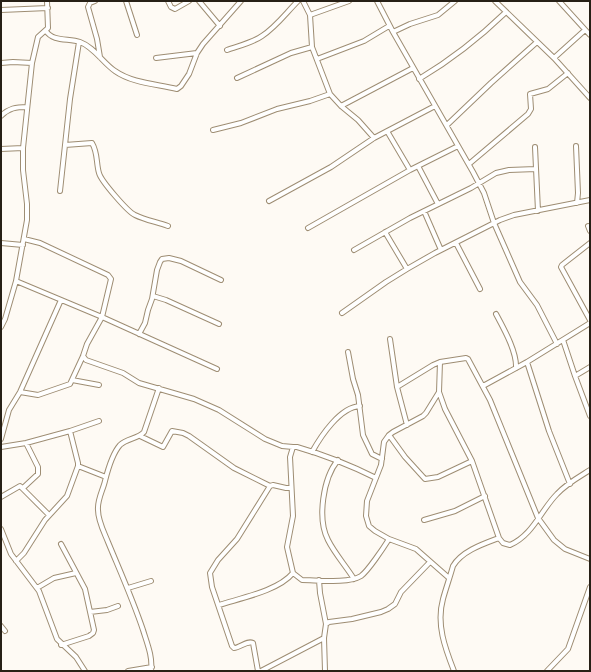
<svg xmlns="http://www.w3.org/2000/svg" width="591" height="672" font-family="Lora,serif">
<rect width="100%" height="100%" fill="#fefaf4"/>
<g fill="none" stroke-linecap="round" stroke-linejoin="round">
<g stroke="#9e8d73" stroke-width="6">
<path id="minor" d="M95,1L90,3L88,7L97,39L100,57
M126,1L137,35
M168,1L171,7L175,9L189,1
M199,1L220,26
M303,1L310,15L312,47L330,94L341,106L358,120L374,138
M377,1L393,32L473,172L484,193L494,223L520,282L537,305L557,344
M495,1L554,58L590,98
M559,1L590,35
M1,10L48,8
M310,15L349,1
M46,31C53,42 69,38 80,42C94,47 103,63 115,71C132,83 156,84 177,89L181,86L189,74L197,53L203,44L241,1
M393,32L410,24L438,15L455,1
M227,50C238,46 252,43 262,36C276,27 286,13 298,1
M156,58L197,53
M554,58L585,30
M317,59L364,41L389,26
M1,63L13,62L32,63
M237,78L291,53L312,47
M419,79C451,60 479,38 506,12
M341,106L413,68
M1,116C9,108 16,107 27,107
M447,125L491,83L537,42
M213,130L241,123L277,109L310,101L330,94
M387,131L410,170
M65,145L92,143C98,153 96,163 99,173C101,181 128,212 135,215C145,220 157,222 168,226
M576,146L578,193L577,203
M535,147L538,211
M1,149L23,148
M469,164L528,114L531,109L530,94L548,89L568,73
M418,166L438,204
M60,191L70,99L79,42
M269,201L331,167L374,138L435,106
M424,211L441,250
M588,226L590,231
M308,228L410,170L458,146
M385,232L407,269
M1,243L23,245
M456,243L480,289
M590,243L562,265L561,267L590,320
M354,250L410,218L471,188L496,173L509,170L536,169
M16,281L102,317L217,369
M153,296L166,300L219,324
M342,313L386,282L407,269L435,253L500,220L514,215L590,200
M496,314C504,329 517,352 516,368
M1,327L5,319L16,281L27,220V204L23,170V148L32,63L38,37L48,28L47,1
M139,334L145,323L148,310L152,299L157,270L160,262L162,259L169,258L181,261L221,280
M390,339L397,387L407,425
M563,340L575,376
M348,352L353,379L358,395L363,435L372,454L382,459
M83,356L86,360L123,373L139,383L194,399L219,410L265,439L282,446L293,447
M440,362L439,392L445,409L472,461L499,538L503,543L510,545C533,535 541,510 557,494C566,484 579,477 590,470
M527,362L549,431L570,484
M590,367L575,376L590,416
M72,380L99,385
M483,386L527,362L590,323
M397,387L433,365L440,362L466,358L468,359L490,400L538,518L554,540L565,549L590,559
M20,392L38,395L70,384L83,356L87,344L102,317L111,279L108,275L40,243L24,239
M439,392L426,413L423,416L393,432L389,435L384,442L381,465L367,501L366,516L369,526L375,531L389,539L416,549L449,578
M70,431L99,421
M389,435L405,457L425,479L438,477L472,461
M140,436L163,447L172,431L183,433L189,436L234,468L270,486
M1,439L9,410L20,392L61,300
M1,447L26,443L70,431L78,463V466L67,496L45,520L24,553L16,561
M312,452C321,436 340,407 360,406
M338,460C323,478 317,519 328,540C335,554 346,566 354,579
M78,466L106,477
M23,488L38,474V467L26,443
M1,497L20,486L49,515
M424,520L455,511L485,496
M1,529L11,554L39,591L57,639L76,657L85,671
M61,544L85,589L94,630L93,633L89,636L61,645
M293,573L302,580C317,580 348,584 361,576C368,571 384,547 389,539
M319,580L320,593L326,624L324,638L325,671
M37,588L54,578L76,573
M128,588L151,581
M219,605C241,598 278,591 293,573L287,547L293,516L290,457L293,447H297C325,455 350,465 376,478
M90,612L107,610L118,606
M326,624L329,622L352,619L381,612L388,609L395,604L401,592L430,562
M1,626L5,631
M128,671L152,667
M151,671C153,657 147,643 143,630C133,600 120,571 108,542C104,532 98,521 98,510C97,500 103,490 105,481C108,469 112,454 120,445C127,438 138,439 144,432L159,388
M258,671L253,643C247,640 240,648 234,648L232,646L212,587L210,573L218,560L237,539L270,486L273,485L286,488H291
M261,671L324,638
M454,671C445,648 436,624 443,599C446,588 450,577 453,566C462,551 483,544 499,538
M547,671L568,649L590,587"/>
</g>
<use href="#minor" stroke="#fff" stroke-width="4"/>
</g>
<rect width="591" height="672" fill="none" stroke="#272016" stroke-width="4"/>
</svg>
